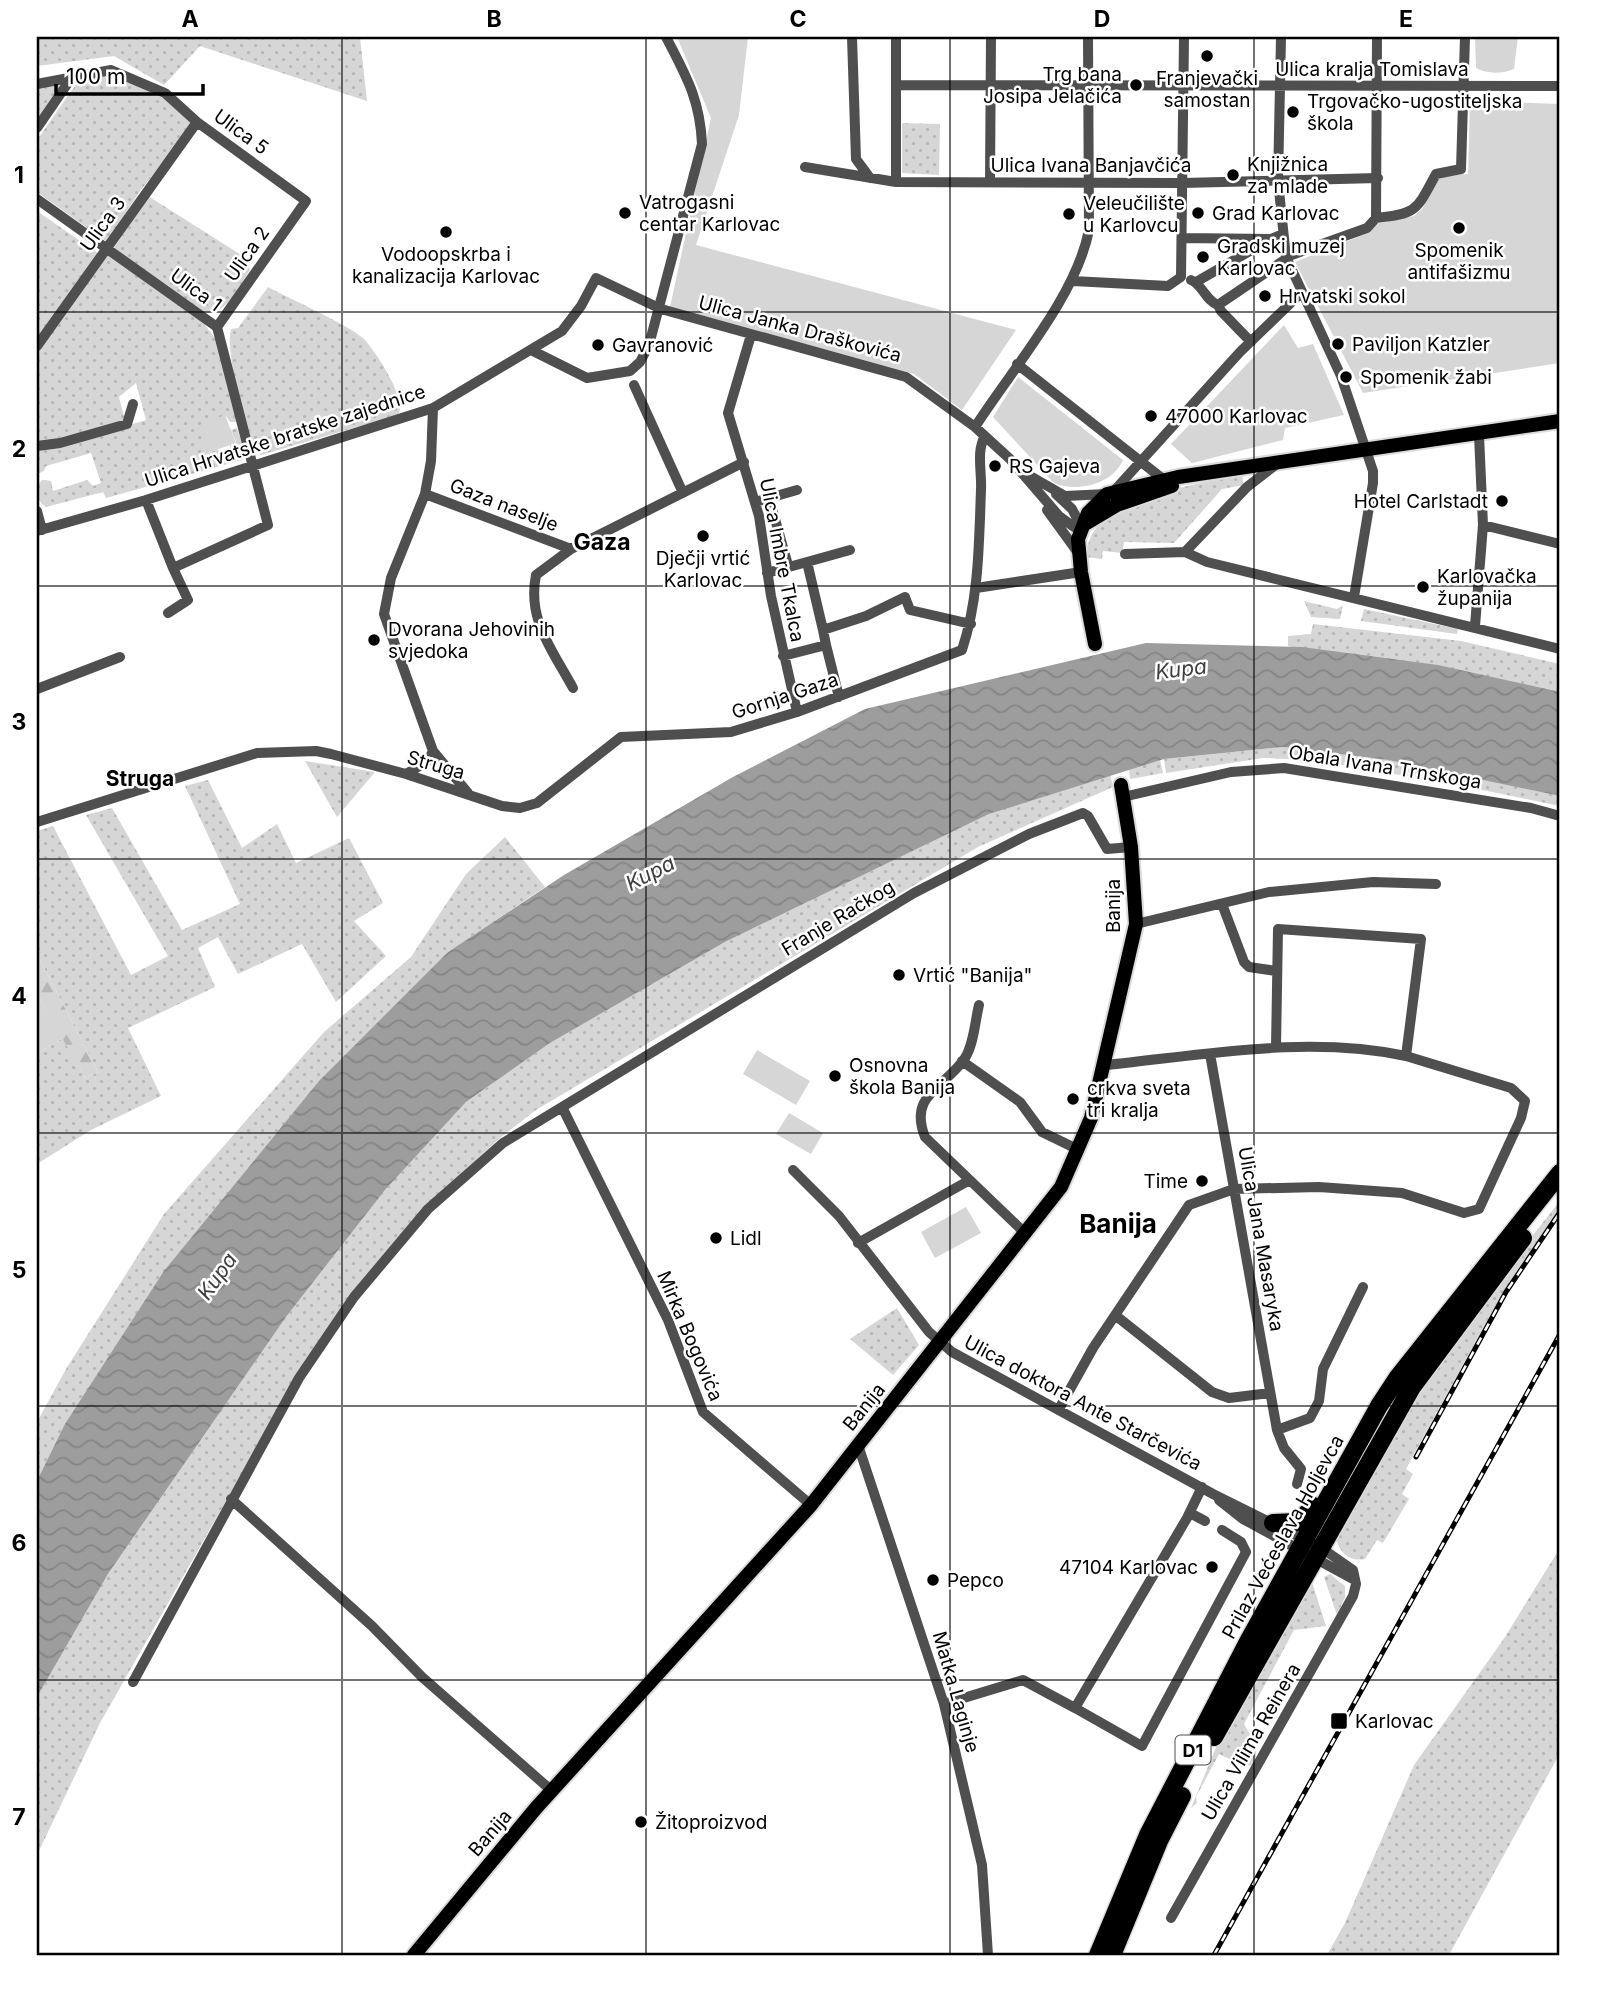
<svg xmlns="http://www.w3.org/2000/svg" width="1597" height="1992" font-family="Inter,sans-serif">
<defs>
<pattern id="grass-dots" width="8" height="8" patternUnits="userSpaceOnUse" patternTransform="scale(1.75)"><rect width="8" height="8" fill="#d6d6d6"/><path d="M2 2h.1M6 6h.1" fill="none" stroke="#b6b6b6" stroke-width="1.8" stroke-linecap="round"/></pattern>
<pattern id="forest-firs" width="22" height="20" patternUnits="userSpaceOnUse" patternTransform="scale(1.75)"><rect width="22" height="20" fill="#d6d6d6"/><path d="M5 1l3.5 6h-7zM16 11l3.5 6h-7z" fill="#b6b6b6"/></pattern>
<pattern id="water-waves" width="16" height="10" patternUnits="userSpaceOnUse" patternTransform="scale(1.75)"><rect width="16" height="10" fill="#9d9d9d"/><path d="M0 5q4-4 8 0t8 0" fill="none" stroke="#858585"/></pattern>
</defs>
<rect width="100%" height="100%" fill="#fff"/>
<path fill="url(#grass-dots)" d="M37,37H360L367,101L200,46L164,85L114,56L37,66Z
M112,74L164,95L191,120V127L140,191L107,242L37,192V140L79,80Z
M59,84L61,88L37,124V86Z
M902,123L940,124L939,175L902,173Z
M148,196L246,258L250,270C238,288 228,315 202,313L114,248Z
M37,211L99,254L37,342Z
M107,253L200,318L217,341L237,422H230L226,416L208,453L218,449L220,454L231,451L230,445L236,442L231,430L237,428L246,455L242,460L106,498L103,492L46,507C38,502 37,495 37,486L42,480L51,481L53,491L87,480L93,486L101,483L91,453L46,466L44,471L37,474V448L59,446L146,420L136,383L119,397L125,420L37,444V351Z
M268,287C288,298 351,326 364,339C376,352 408,400 398,415L261,455L256,451C245,427 225,353 231,329L238,328Z
M1242,476L1244,485L1222,489L1174,543L1124,542L1122,553L1103,551L1102,559L1085,557C1087,548 1089,538 1094,531C1117,497 1204,481 1242,476Z
M1304,601L1337,609L1343,605L1340,619L1311,617Z
M1364,609L1458,629L1457,634L1361,621Z
M1313,624L1461,641L1560,664V692L1288,646V636L1311,634Z
M1283,747L1388,760L1442,771L1440,782L1314,760L1263,758L1166,773L1164,759Z
M1160,760L1163,773L1130,779L1129,769Z
M305,761L375,772L337,817Z
M1444,771L1560,796V806L1444,782Z
M1110,774L1113,787L978,847L536,1110L500,1138L425,1207L297,1376L100,1723L37,1855V1697L108,1574L286,1317L385,1190L466,1102L550,1043L725,942L989,814Z
M208,780L242,848L277,824L296,863L349,838L383,903L354,921L386,956L336,1002L302,944L238,974L218,937L198,948L215,987L128,1028L161,1096L91,1130L37,1164V1054L63,1038L85,1078L98,1072L37,954V831L53,826L131,975L168,956L86,815L112,808L182,930L240,904L185,786Z
M505,837L545,887L448,952L37,1481V1422L66,1369L164,1214L324,1032L411,957L466,874Z
M1560,1201V1209L1492,1312L1406,1469L1413,1474L1402,1494L1409,1499L1383,1543L1377,1540L1365,1559C1349,1562 1339,1553 1336,1537L1387,1439L1482,1299Z
M897,1308L919,1345L893,1375L850,1339Z
M1560,1548V1753L1449,1955H1327L1345,1923L1414,1765L1503,1640Z
M1330,1574L1345,1586V1597L1337,1615L1324,1577Z
M1311,1579L1326,1626L1294,1630L1244,1724C1253,1739 1261,1750 1253,1766L1240,1764L1219,1754L1196,1797L1197,1803L1191,1808L1219,1740Z"/>
<path fill="url(#forest-firs)" d="M37,954L98,1072L85,1078L37,994Z"/>
<path fill="#d6d6d6" d="M677,37H748L739,115L696,245L1016,330L962,410L914,374L670,307L711,118Z
M1475,37H1518L1514,69C1503,74 1486,74 1476,68Z
M1470,101L1560,104V363L1363,393L1295,262L1368,233L1379,223L1414,216L1422,209L1441,175L1468,174Z
M1284,325L1298,348L1313,344L1344,415L1285,428L1283,440L1192,463L1171,444Z
M1018,377L1123,460C1113,484 1077,493 1054,483L993,417Z
M225,415L236,443L207,453L197,426Z
M37,994L63,1038L37,1054Z
M757,1050L810,1081L796,1105L743,1074Z
M789,1113L823,1133L811,1154L776,1134Z
M966,1207L981,1233L935,1258L921,1232Z"/>
<path fill="url(#water-waves)" d="M1146,643L1302,647L1438,665L1560,692V796L1388,760L1283,747L1164,759L989,814L725,942L550,1043L466,1102L385,1190L286,1317L108,1574L37,1697V1481L65,1424L164,1271L319,1081L448,952L564,875L733,777L865,709Z"/>
<g fill="none" stroke-linecap="round" stroke-linejoin="round">
<g stroke="#dbdbdb" stroke-width="18">
<path id="major" d="M1085,524L1117,505L1172,486
M1095,644L1081,572L1078,539L1088,513L1107,494L1178,477L1560,421
M414,1955L536,1808L811,1505L1061,1187L1091,1118L1136,924L1131,847L1121,785"/>
</g>
<g stroke="#dbdbdb" stroke-width="21">
<path id="highway" d="M1273,1523L1298,1522L1314,1506
M1214,1737L1412,1387L1523,1238
M1098,1955L1148,1835L1250,1638L1379,1406L1398,1377L1560,1173
M1112,1955L1159,1841L1182,1796"/>
</g>
<path stroke="#4f4f4f" stroke-width="10" d="M852,37L856,159L870,178
M1281,37L1278,181L1286,257L1341,376L1373,471V483L1354,597
M37,84L111,70L165,93L197,122L306,201L217,327
M897,85L1560,86
M37,128L70,80
M805,167L896,182L1183,183L1378,178
M896,182V37
M990,182L991,37
M37,199L217,327L268,525L173,568L146,500
M1376,218L1377,37
M1182,238L1271,239L1281,235
M1286,257L1367,228L1376,218C1418,214 1417,209 1436,174L1461,169L1465,37
M1191,280C1203,285 1205,300 1218,305
M1073,281L1168,286L1181,277L1184,37
M1196,282L1269,240
M751,335L728,413L759,516L771,596L797,712
M1251,342L1221,311L1218,305L1286,259
M37,346L197,122
M533,351L587,378L630,371L640,362L649,345L702,144C700,99 686,76 666,37
M1017,364L1168,483
M634,385L683,493
M433,408L431,461L425,494L391,578L384,614L433,751L468,793
M975,427C1012,369 1076,297 1089,230L1088,37
M37,446L60,443L127,424L133,404
M1025,473L1065,496L1107,494
M1113,492L1240,352L1301,293
M425,494L571,549
M1056,494L1072,509L1082,528
M769,498L797,490
M755,502L769,498L788,565
M1047,510L1079,554
M37,511L42,530
M1483,525L1560,544
M37,531L146,500L433,408L562,331L581,306L596,278L661,309L906,377L975,427L1010,459L1059,516L1074,527L1082,528
M1185,552L1247,487L1278,463
M1125,554L1185,552L1207,562L1560,649
M807,562L850,550
M767,573L807,562L823,630
M976,588L1081,572
M168,613L188,600L173,568
M1475,626L1483,525L1479,435
M826,645L839,697
M783,656L826,645L823,630L866,616L905,597L910,610L971,624
M573,688C552,649 527,620 536,575L571,549L744,462
M37,689L120,657
M406,774L428,761L433,751
M1123,797L1231,772L1284,768L1531,808L1560,816
M37,822L257,753L316,751L331,754L406,774L502,806L520,808L537,803L621,737L731,732L797,712L962,650C979,599 979,543 981,489C982,473 976,451 985,436
M1222,904L1244,962L1249,967L1276,971
M1136,924L1269,892L1373,882L1436,884
M979,1005C975,1021 974,1044 965,1058C945,1088 908,1094 925,1137L1026,1234
M1210,1054L1277,1430L1284,1448L1301,1469L1297,1484
M962,1061L1020,1102L1042,1132L1079,1150
M1106,1065C1205,1055 1307,1035 1406,1056L1421,939L1278,929L1276,1047
M563,1109L668,1320L703,1412L811,1505
M793,1170L839,1216L929,1332L952,1352L1213,1494L1320,1547L1353,1570L1356,1584L1353,1596L1171,1918
M858,1243L968,1181
M1115,1315L1212,1392L1229,1398L1270,1393
M1059,1409L1093,1348L1189,1205L1234,1189L1319,1187L1402,1193L1464,1213L1479,1209L1521,1118L1525,1101L1511,1088L1406,1056
M1277,1430L1310,1418L1319,1401L1323,1369L1363,1287
M858,1445L944,1704L982,1865L988,1955
M231,1499L372,1626L422,1677L552,1791
M1219,1500L1243,1519L1355,1580
M1190,1513L1205,1521
M133,1682L299,1378L354,1297L428,1209L503,1143L914,893L1029,834L1083,813L1088,816L1107,849L1131,847
M944,1704L1023,1680L1075,1708L1187,1518L1202,1487
M1075,1708L1142,1746L1246,1552L1241,1542L1222,1530"/>
<use href="#major" stroke="#000" stroke-width="14"/>
<use href="#highway" stroke="#000" stroke-width="18"/>
<g stroke="#000" stroke-width="5">
<path id="rail" d="M1416,1457L1506,1292L1560,1212
M1214,1955L1560,1334"/>
</g>
<use href="#rail" stroke="#fff" stroke-width="2.5" stroke-dasharray="8" stroke-linecap="butt"/>
</g>
<path fill="none" stroke="#000" stroke-width="2" stroke-opacity="0.55" d="M342,37V1955M646,37V1955M950,37V1955M1254,37V1955M37,312H1560M37,586H1560M37,859H1560M37,1133H1560M37,1406H1560M37,1680H1560"/>
<g fill="#000" stroke="#fff" stroke-width="2.5">
<circle cx="1207" cy="56" r="7"/>
<circle cx="1136" cy="85" r="7"/>
<circle cx="1293" cy="112" r="7"/>
<circle cx="1233" cy="175" r="7"/>
<circle cx="625" cy="213" r="7"/>
<circle cx="1198" cy="213" r="7"/>
<circle cx="1069" cy="214" r="7"/>
<circle cx="1459" cy="228" r="7"/>
<circle cx="446" cy="232" r="7"/>
<circle cx="1203" cy="257" r="7"/>
<circle cx="1265" cy="296" r="7"/>
<circle cx="1338" cy="344" r="7"/>
<circle cx="598" cy="345" r="7"/>
<circle cx="1346" cy="377" r="7"/>
<circle cx="1151" cy="416" r="7"/>
<circle cx="995" cy="466" r="7"/>
<circle cx="1502" cy="501" r="7"/>
<circle cx="703" cy="536" r="7"/>
<circle cx="1423" cy="587" r="7"/>
<circle cx="374" cy="640" r="7"/>
<circle cx="899" cy="975" r="7"/>
<circle cx="835" cy="1076" r="7"/>
<circle cx="1073" cy="1099" r="7"/>
<circle cx="1202" cy="1181" r="7"/>
<circle cx="716" cy="1238" r="7"/>
<circle cx="1212" cy="1567" r="7"/>
<circle cx="933" cy="1580" r="7"/>
<rect x="1330" y="1712" width="18" height="18" rx="3.5"/>
<circle cx="641" cy="1822" r="7"/>
</g>
<g text-anchor="middle" dominant-baseline="central" stroke-width="5" stroke-linejoin="round" paint-order="stroke">
<rect fill="#fff" stroke="#4c4c4c" stroke-width="2" x="1175.5" y="1735.5" width="35" height="29" rx="5"/>
<g font-size="18" font-weight="bold" fill="#000">
<text x="1193" y="1750">D1</text>
</g>
<g font-size="19" fill="#000" stroke="#fff">
<text x="1372" y="69">Ulica kralja Tomislava</text>
<text transform="translate(241 132) rotate(36)">Ulica 5</text>
<text x="1091" y="165">Ulica Ivana Banjavčića</text>
<text transform="translate(103 224) rotate(-54)">Ulica 3</text>
<text transform="translate(247 254) rotate(-55)">Ulica 2</text>
<text transform="translate(196 290) rotate(36)">Ulica 1</text>
<text transform="translate(800 329) rotate(15)">Ulica Janka Draškovića</text>
<text transform="translate(285 436) rotate(-18)">Ulica Hrvatske bratske zajednice</text>
<text transform="translate(504 505) rotate(21)">Gaza naselje</text>
<text transform="translate(782 560) rotate(79)">Ulica Imbre Tkalca</text>
<text transform="translate(785 696) rotate(-18)">Gornja Gaza</text>
<text transform="translate(436 765) rotate(16)">Struga</text>
<text transform="translate(1385 767) rotate(9)">Obala Ivana Trnskoga</text>
<text transform="translate(1113 906) rotate(-90)">Banija</text>
<text transform="translate(838 918) rotate(-31)">Franje Račkog</text>
<text transform="translate(1261 1239) rotate(80)">Ulica Jana Masaryka</text>
<text transform="translate(690 1336) rotate(67)">Mirka Bogovića</text>
<text transform="translate(1083 1403) rotate(28)">Ulica doktora Ante Starčevića</text>
<text transform="translate(864 1407) rotate(-51)">Banija</text>
<text transform="translate(1283 1537) rotate(-61)">Prilaz Većeslava Holjevca</text>
<text transform="translate(956 1692) rotate(74)">Matka Laginje</text>
<text transform="translate(1251 1742) rotate(-60)">Ulica Vilima Reinera</text>
<text transform="translate(490 1833) rotate(-49)">Banija</text>
</g>
<g font-size="19" fill="#000" stroke="#fff" text-anchor="start">
<text x="1122" y="74" text-anchor="end">Trg bana<tspan x="1122" dy="22">Josipa Jelačića</tspan></text>
<text x="1207" y="78" text-anchor="middle">Franjevački<tspan x="1207" dy="22">samostan</tspan></text>
<text x="1307" y="101">Trgovačko-ugostiteljska<tspan x="1307" dy="22">škola</tspan></text>
<text x="1247" y="164">Knjižnica<tspan x="1247" dy="22">za mlade</tspan></text>
<text x="639" y="202">Vatrogasni<tspan x="639" dy="22">centar Karlovac</tspan></text>
<text x="1083" y="203">Veleučilište<tspan x="1083" dy="22">u Karlovcu</tspan></text>
<text x="1212" y="213">Grad Karlovac</text>
<text x="1217" y="246">Gradski muzej<tspan x="1217" dy="22">Karlovac</tspan></text>
<text x="1459" y="250" text-anchor="middle">Spomenik<tspan x="1459" dy="22">antifašizmu</tspan></text>
<text x="446" y="254" text-anchor="middle">Vodoopskrba i<tspan x="446" dy="22">kanalizacija Karlovac</tspan></text>
<text x="1279" y="296">Hrvatski sokol</text>
<text x="1352" y="344">Paviljon Katzler</text>
<text x="612" y="345">Gavranović</text>
<text x="1360" y="377">Spomenik žabi</text>
<text x="1165" y="416">47000 Karlovac</text>
<text x="1009" y="466">RS Gajeva</text>
<text x="1488" y="501" text-anchor="end">Hotel Carlstadt</text>
<text x="703" y="558" text-anchor="middle">Dječji vrtić<tspan x="703" dy="22">Karlovac</tspan></text>
<text x="1437" y="576">Karlovačka<tspan x="1437" dy="22">županija</tspan></text>
<text x="388" y="629">Dvorana Jehovinih<tspan x="388" dy="22">svjedoka</tspan></text>
<text x="913" y="975">Vrtić "Banija"</text>
<text x="849" y="1065">Osnovna<tspan x="849" dy="22">škola Banija</tspan></text>
<text x="1087" y="1088">crkva sveta<tspan x="1087" dy="22">tri kralja</tspan></text>
<text x="1188" y="1181" text-anchor="end">Time</text>
<text x="730" y="1238">Lidl</text>
<text x="1198" y="1567" text-anchor="end">47104 Karlovac</text>
<text x="947" y="1580">Pepco</text>
<text x="1355" y="1721">Karlovac</text>
<text x="655" y="1822">Žitoproizvod</text>
</g>
<g font-size="21" font-style="italic" fill="#3e3e3e" stroke="#fff">
<text transform="translate(1181 669) rotate(-7)">Kupa</text>
<text transform="translate(650 873) rotate(-27)">Kupa</text>
<text transform="translate(217 1276) rotate(-55)">Kupa</text>
</g>
<g font-size="21" font-weight="bold" fill="#000" stroke="#fff">
<text x="140" y="778">Struga</text>
</g>
<g font-size="23" font-weight="bold" fill="#000" stroke="#fff">
<text x="602" y="542">Gaza</text>
</g>
<g font-size="26" font-weight="bold" fill="#000" stroke="#fff">
<text x="1118" y="1223">Banija</text>
</g>
</g>
<rect width="1597" height="1992" fill="none" stroke="#ffffff" stroke-width="77"/>
<path d="M56 84v10h147v-10" fill="none" stroke="#000000" stroke-width="3.5"/>
<text x="66" y="84" font-size="21" fill="#000000" stroke="#ffffff" stroke-width="5" paint-order="stroke">100 m</text>
<rect x="38" y="38" width="1520" height="1916" fill="none" stroke="#000" stroke-width="2.5"/>
<g font-size="23" text-anchor="middle" font-weight="bold" fill="#000">
<text x="190" y="27">A</text>
<text x="494" y="27">B</text>
<text x="798" y="27">C</text>
<text x="1102" y="27">D</text>
<text x="1406" y="27">E</text>
<text x="19" y="183">1</text>
<text x="19" y="457">2</text>
<text x="19" y="730">3</text>
<text x="19" y="1004">4</text>
<text x="19" y="1278">5</text>
<text x="19" y="1551">6</text>
<text x="19" y="1825">7</text>
</g>
</svg>
